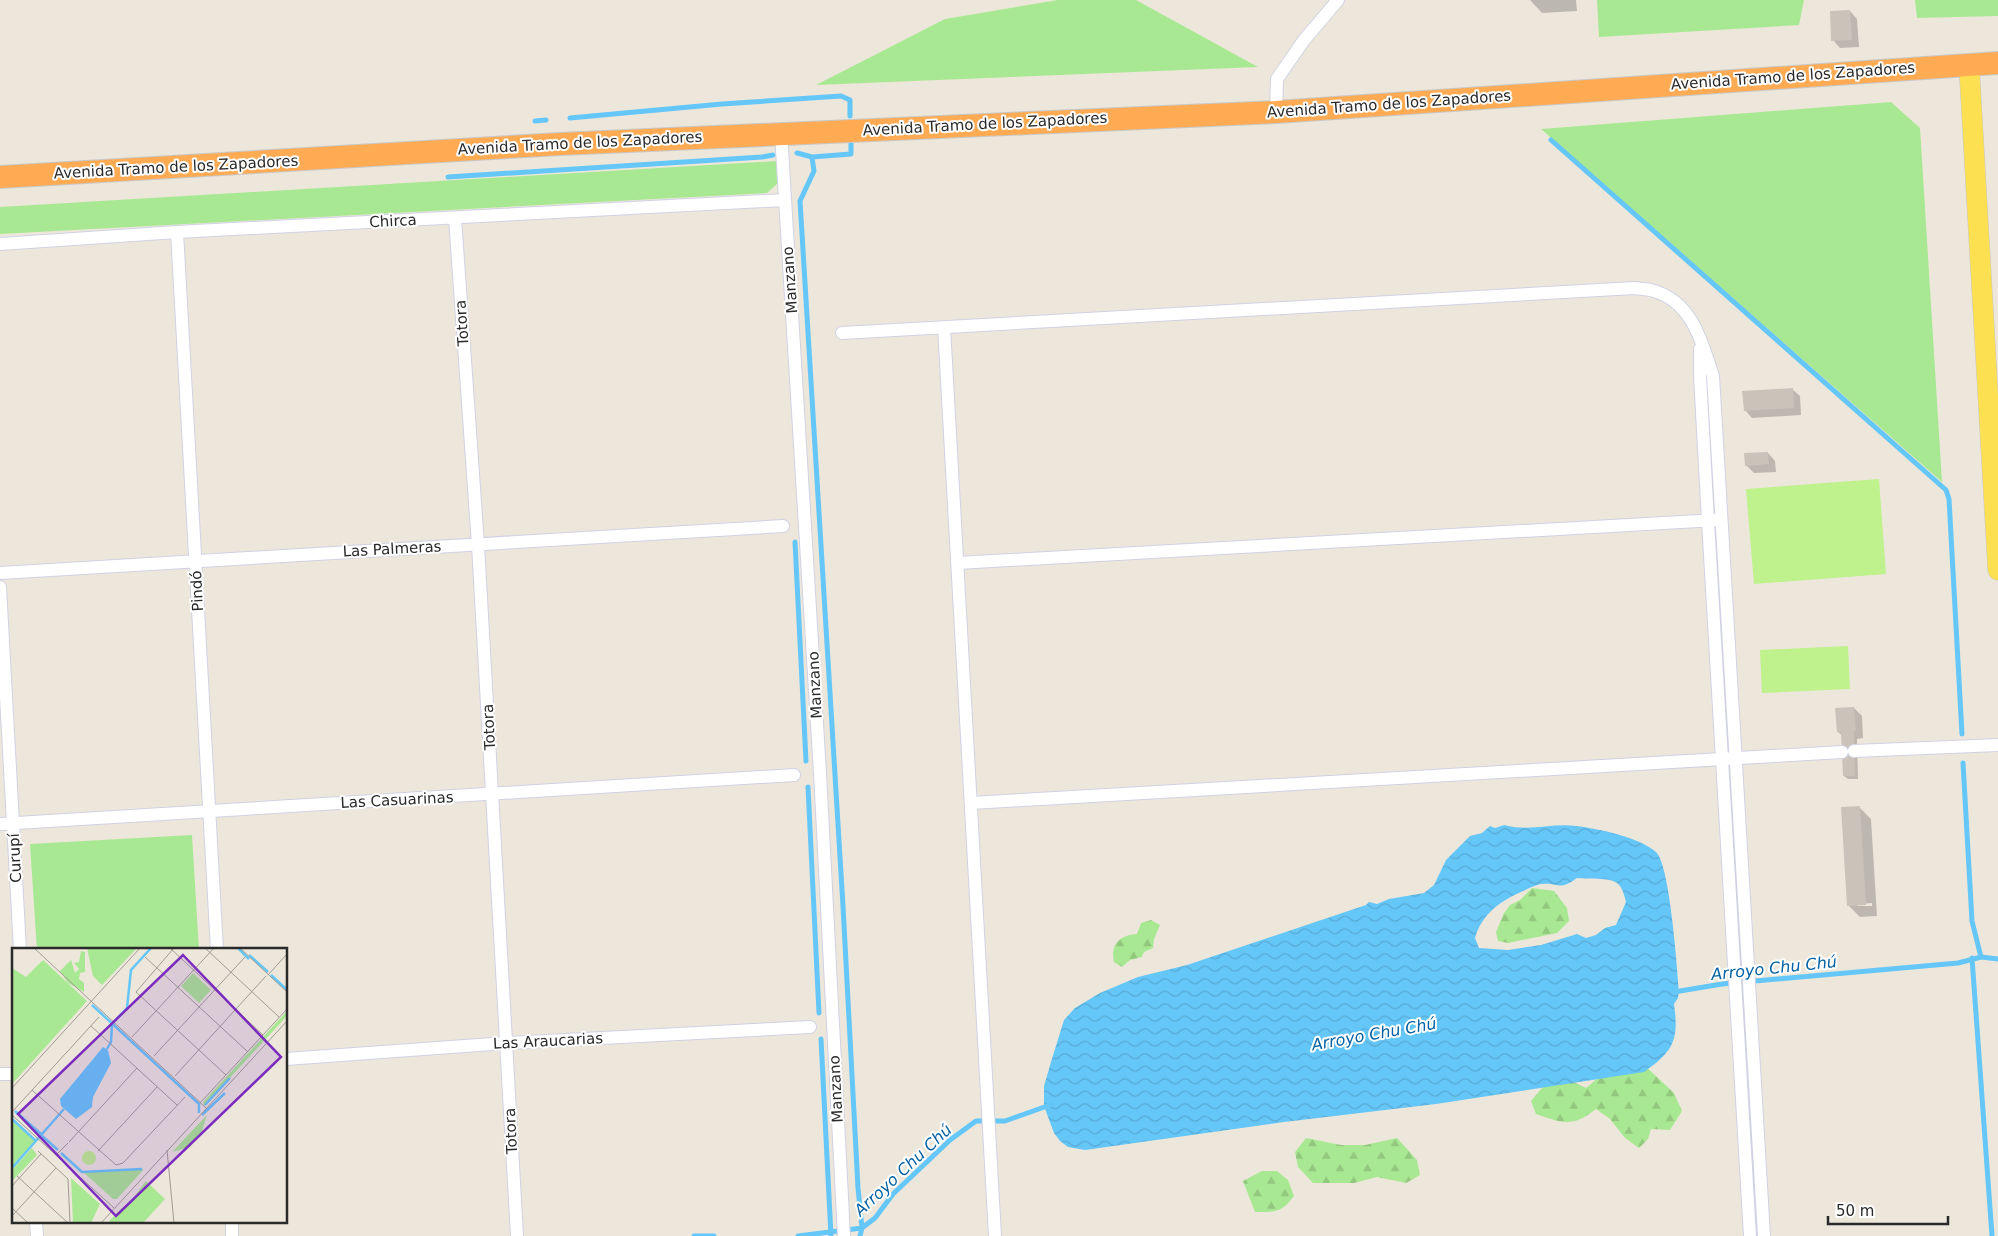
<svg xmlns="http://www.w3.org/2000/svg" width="1998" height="1236" font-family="'DejaVu Sans',sans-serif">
<defs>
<pattern id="forest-firs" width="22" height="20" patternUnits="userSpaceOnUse" patternTransform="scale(1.25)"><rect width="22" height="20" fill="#a9e892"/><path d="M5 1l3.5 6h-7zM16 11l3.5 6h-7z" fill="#92c77e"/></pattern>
<pattern id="water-waves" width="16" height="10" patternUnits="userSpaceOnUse" patternTransform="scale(1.25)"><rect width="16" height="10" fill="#65c6f8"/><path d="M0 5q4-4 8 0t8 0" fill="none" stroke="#58aad5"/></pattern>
</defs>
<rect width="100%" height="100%" fill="#ede7db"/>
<path fill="#a9e892" d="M1058,0H1136L1258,67L816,85L945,19Z
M1597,0H1804L1799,25L1599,37Z
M1915,0H1998V16L1917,18Z
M1891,102L1920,128L1942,482L1541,129Z
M777,161L778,183L767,193L0,234V207Z
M192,835L199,950H37L30,844Z"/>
<path fill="url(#forest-firs)" d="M1532,888L1554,891L1567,908L1569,921L1557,933L1508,943L1498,941L1496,932L1504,913L1510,905L1520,900Z
M1151,920L1160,925L1154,939L1153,948L1144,952L1142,957L1130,960L1122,967L1114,962C1110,944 1120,935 1137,934L1141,923Z
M1642,1063L1674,1093L1682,1111L1670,1130L1651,1129L1648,1139L1639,1148L1625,1138L1610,1119L1596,1109C1572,1128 1563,1123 1536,1114L1531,1101L1547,1082L1563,1077L1586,1088L1603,1074Z
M1306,1138L1341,1145H1365L1397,1138L1417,1160L1420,1175L1406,1183L1377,1177L1354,1183H1313L1298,1167L1295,1152Z
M1262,1171H1277L1288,1180L1294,1196C1282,1213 1274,1212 1255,1212L1243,1181Z"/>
<path fill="#bff18d" d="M1879,479L1886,574L1754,584L1746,489Z
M1848,646L1850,689L1762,693L1760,650Z"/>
<path fill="url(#water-waves)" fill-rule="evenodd" d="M1504,825C1530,832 1551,823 1576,826C1599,829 1639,837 1656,852C1670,865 1677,967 1679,991L1678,998L1674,1004C1679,1040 1674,1051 1644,1072L1436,1104L1284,1122L1085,1150L1068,1147L1060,1141L1054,1133L1044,1106V1086L1051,1062L1064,1020L1075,1008L1100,993L1138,977L1187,965L1366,905L1369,902L1377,904L1389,899L1424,893L1434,885L1446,860L1470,836L1482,833L1490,826L1495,828ZM1577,878C1590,880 1613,876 1620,886C1623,890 1625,898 1626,902L1616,925L1605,928L1596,935L1586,938L1577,934L1541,945L1508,950L1479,948L1475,938C1482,914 1500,901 1523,891C1528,889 1535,885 1541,884C1559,882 1558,892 1577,878Z"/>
<path fill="#0003" fill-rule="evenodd" d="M1530,0H1576L1577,11L1542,13Z
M1850,11L1857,19L1859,47L1840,48L1833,40Z
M1792,389L1800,396L1801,415L1752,418L1745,410Z
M1768,453L1775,461L1776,472L1754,473L1746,465Z
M1854,708L1862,716L1863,738L1857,739L1858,779H1848L1844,776L1843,736L1838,732Z
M1859,807L1871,819L1877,916L1860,917L1848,905ZM1872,903V906H1857V904Z"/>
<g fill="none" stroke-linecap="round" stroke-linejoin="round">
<path stroke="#65c6f8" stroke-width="5" d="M570,118L722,104L841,96L850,100V116
M535,121L546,120
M1551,140L1946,490L1949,499L1962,734
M851,144V154L812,157L814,171L800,201L843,906L858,1188L862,1228L860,1236
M797,153L812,157
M448,177L762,157L773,155
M795,542L806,761
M1963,763L1972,921L1981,957
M808,787L819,1013
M1972,958L1992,1236
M1674,992L1722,984L1958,963L1981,957L1998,959
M821,1039L831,1236
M694,1236H714
M798,1236L862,1228L875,1218L893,1194L950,1140L976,1121H1005L1050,1105"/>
</g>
<path fill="#c9c3ba" d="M1850,10L1852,40L1831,41L1830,11Z
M1793,388L1794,408L1744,411L1742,391Z
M1768,452L1769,464L1745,466L1744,453Z
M1854,707L1856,731H1854L1855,776H1843L1841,732H1837L1835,708Z
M1860,806L1866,905L1847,906L1841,807Z"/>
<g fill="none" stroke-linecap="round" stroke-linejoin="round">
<g stroke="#d0d2e4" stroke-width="14">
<path id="street" d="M1276,112L1277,79L1304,40L1338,0
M781,133L820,773L844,1236
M455,218L478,545L517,1236
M177,232L217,950
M0,244L177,232L785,200
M944,327L995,1236
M842,333L1634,288C1640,289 1648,289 1654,291C1692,302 1702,342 1713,376L1764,1236
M1700,349V376L1708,521L1750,1236
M958,563L1716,520
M0,573L783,526
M0,587L20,950
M1854,751L1998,745
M971,803L1842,752
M0,824L794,775
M286,1059L506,1043L810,1027
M0,1074H14
M36,1222L37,1236
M232,1222V1236"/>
</g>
<g stroke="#c8c8c8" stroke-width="21">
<path id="primary" d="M1969,64L1998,570"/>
</g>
<g stroke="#c8c8c8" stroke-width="24">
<path id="highway" d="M0,177L560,144L1276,112L1998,63"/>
</g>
<use href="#street" stroke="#fff" stroke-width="12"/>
<use href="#primary" stroke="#fce051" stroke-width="20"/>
<use href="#highway" stroke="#ffab54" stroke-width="22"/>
</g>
<g text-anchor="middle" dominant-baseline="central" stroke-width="4" stroke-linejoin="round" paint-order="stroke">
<g font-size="15" fill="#2a2a2a" stroke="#fff">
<text transform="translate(1793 76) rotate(-4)">Avenida Tramo de los Zapadores</text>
<text transform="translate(1389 104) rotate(-4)">Avenida Tramo de los Zapadores</text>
<text transform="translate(985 124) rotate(-3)">Avenida Tramo de los Zapadores</text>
<text transform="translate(580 143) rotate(-3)">Avenida Tramo de los Zapadores</text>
<text transform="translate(176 167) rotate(-3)">Avenida Tramo de los Zapadores</text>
<text transform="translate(393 221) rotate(-3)">Chirca</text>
<text transform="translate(790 280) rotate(-94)">Manzano</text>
<text transform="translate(462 323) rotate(-94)">Totora</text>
<text transform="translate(392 549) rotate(-3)">Las Palmeras</text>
<text transform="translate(197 591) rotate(-93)">Pindó</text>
<text transform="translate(815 685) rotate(-93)">Manzano</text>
<text transform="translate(489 727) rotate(-93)">Totora</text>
<text transform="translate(397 800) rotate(-3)">Las Casuarinas</text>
<text transform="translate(15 858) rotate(-93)">Curupí</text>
<text transform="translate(548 1041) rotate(-3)">Las Araucarias</text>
<text transform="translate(836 1089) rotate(-93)">Manzano</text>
<text transform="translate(511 1131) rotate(-93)">Totora</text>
</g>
<g font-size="16" font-style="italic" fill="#0361a5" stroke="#fff">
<text transform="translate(1774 968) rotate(-6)">Arroyo Chu Chú</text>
<text transform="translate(1374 1034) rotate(-10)">Arroyo Chu Chú</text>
<text transform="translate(903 1170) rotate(-43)">Arroyo Chu Chú</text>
</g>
</g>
<g transform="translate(12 948)">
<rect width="275" height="275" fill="#ede7db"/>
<path d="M75,0H123L124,1L90,37L81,28ZM31,12L75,53L0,136V20L14,29ZM181,25L199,42L187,55L169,38ZM275,63V68L192,158L191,154ZM195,167L190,183L178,199L160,204ZM0,173L23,193L0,218ZM20,200L25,207L0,233V222ZM132,221L105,251H101L71,224ZM59,230L88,256L79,275H61ZM134,233L153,251L131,275H99L97,273L110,260L112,262Z" fill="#a9e892"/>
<path d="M69,3L73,4V24L68,25L67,31L72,35V44L56,35L48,23L59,12L63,25L67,21L62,15L67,14Z" fill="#a9e892"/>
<path d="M70 210a7 7 0 1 1 14 0a7 7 0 1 1-14 0Z" fill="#bff18d"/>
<path d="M91,99L96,102L99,115L81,149L80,159L64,171L49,158L48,151Z" fill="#65c6f8"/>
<path fill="none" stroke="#65c6f8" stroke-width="2.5" d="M226,0L237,11M237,7L256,24M259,27L275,42M80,57L187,156V165M95,101L99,94L100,76L115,60L119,22L139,0M193,157L218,130M3,163L30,187M190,167L213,145M0,171L24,193M30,188L46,202M49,205L70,224L130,221M0,220L52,161"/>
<path fill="none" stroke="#9f9b94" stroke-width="1" d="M22,0L194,160M158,0L251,87M162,0L124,44L214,127M193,0L267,69M228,0L275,44M133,9L236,104M256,27L275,6M79,78L165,157M120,89L202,0M142,108L233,9M163,128L254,28M0,140L128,0M20,142L104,217L111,215L173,149M188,155L275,61M0,164L87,69M0,167L102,260M57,194L125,120M155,202L162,275M26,203L56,231L58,275M86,203L145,139M44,207L56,195M5,228L56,275M0,238L29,206M0,260L16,275M0,268L44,220M89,275L275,73"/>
<path fill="#7b2cbf" fill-opacity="0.15" stroke="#7b2cbf" stroke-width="2.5" d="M171,7L269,109L104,268L6,166Z"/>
<rect width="275" height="275" fill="none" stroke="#2a2a2a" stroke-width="2.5"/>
</g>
<path d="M1828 1216v8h120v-8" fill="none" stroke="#2a2a2a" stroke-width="2.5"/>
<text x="1836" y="1216" font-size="15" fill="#2a2a2a" stroke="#ffffff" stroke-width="4" paint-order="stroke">50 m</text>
</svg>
